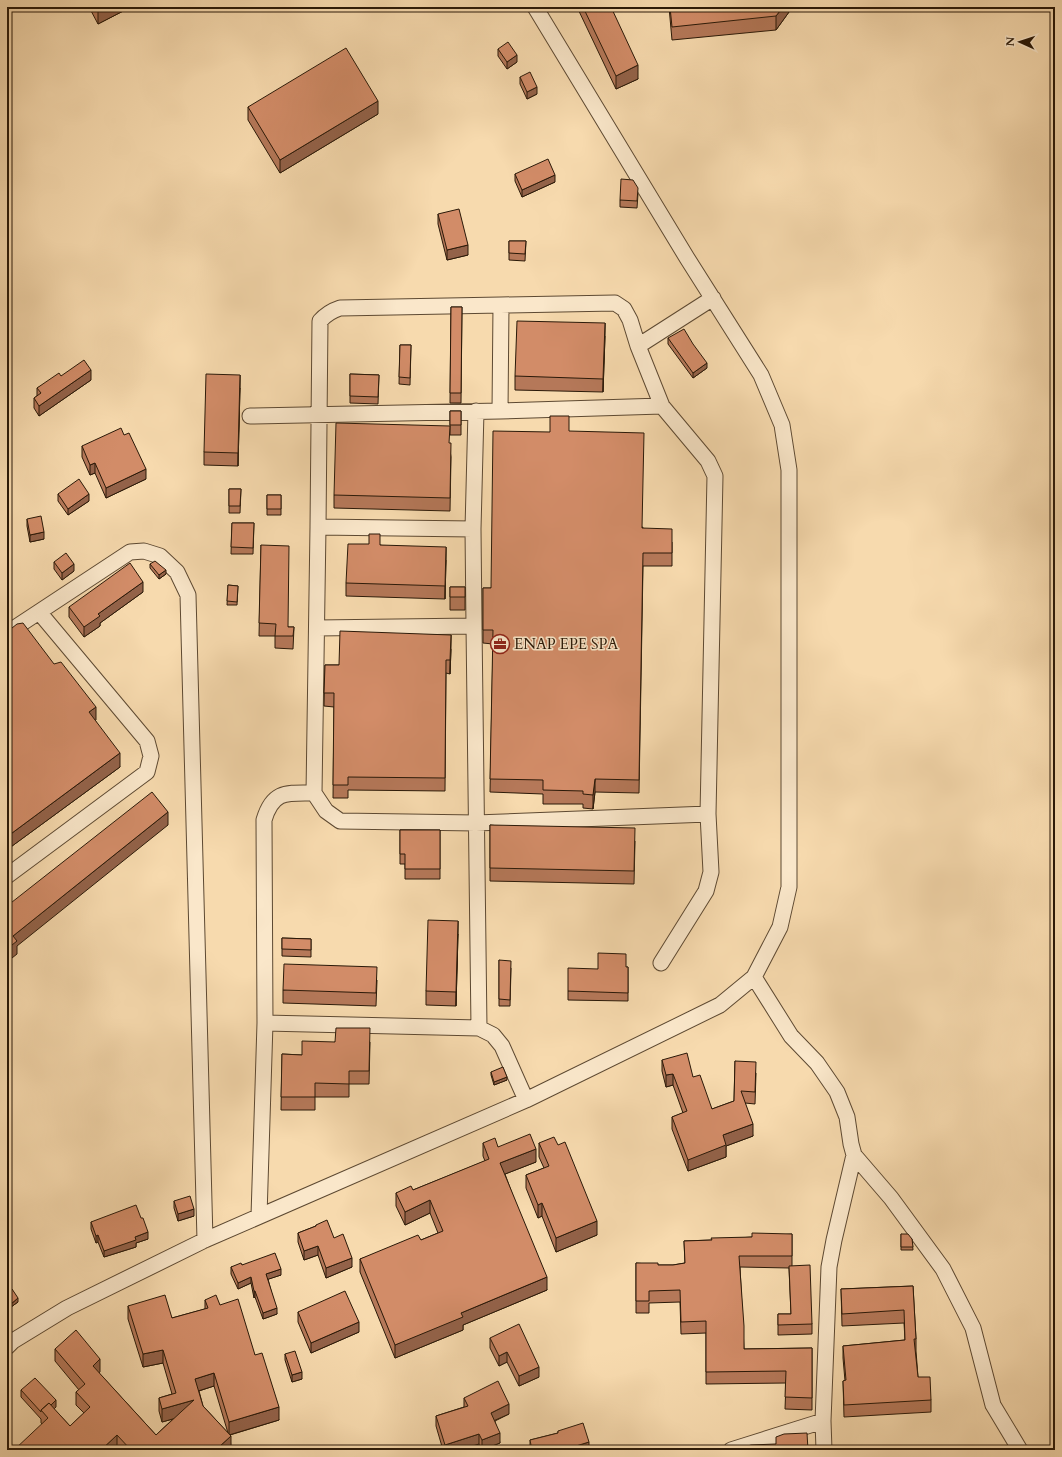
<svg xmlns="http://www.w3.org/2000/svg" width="1062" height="1457" font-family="Cardo,serif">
<rect width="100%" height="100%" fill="#f7daae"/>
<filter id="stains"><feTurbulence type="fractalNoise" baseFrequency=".005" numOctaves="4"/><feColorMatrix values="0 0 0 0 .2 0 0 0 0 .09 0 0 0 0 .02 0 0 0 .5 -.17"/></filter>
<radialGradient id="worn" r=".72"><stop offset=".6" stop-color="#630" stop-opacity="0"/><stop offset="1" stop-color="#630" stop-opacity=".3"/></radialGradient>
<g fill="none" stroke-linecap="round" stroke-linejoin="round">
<g stroke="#5d4932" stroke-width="17">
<path id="minor" d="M638,346L662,406
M476,411L473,529L318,527L320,321C326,314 331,311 340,308L501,305
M250,416L500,411
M318,527L314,793L326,811L340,821L476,823L708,814
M473,529L474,626
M317,628L474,626L479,1028L493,1035L502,1046L526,1100
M7,633L130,552L144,551L160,556L177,572L188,595L205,1240
M7,876L147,772L151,756L147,741L39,612
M661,963L706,891L711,872L708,814L715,476L708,461L662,406L500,411L501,305L615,303L624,309L630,320L638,346L713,298
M754,977L791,1036L817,1063L837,1092L847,1117L851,1144L854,1155L891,1198L943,1269L973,1328L993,1405L1020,1450
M265,1023L479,1028
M259,1216L265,1023L264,820C273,790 287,793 314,793
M7,1347L13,1341L67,1308L205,1240L526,1100L720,1005L754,977L780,927L789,887V470L782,425L761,375L687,258L535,7
M731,1450L823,1421
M824,1450L823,1421L829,1267L834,1240L854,1155"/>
</g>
<use href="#minor" stroke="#fae7ca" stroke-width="15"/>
</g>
<path fill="#b57859" stroke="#2a1908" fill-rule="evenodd" d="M89,7H129V8L98,24Z
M577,7H611L638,79L616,89Z
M669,7H789V12L776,30L672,40Z
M498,49L517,62L507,69L498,56Z
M520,77L537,94L527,99L520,84Z
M248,107L378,114L280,173L248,120Z
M515,174L555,182L522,197L515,181Z
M638,194L637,208L620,207V200Z
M438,214L468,255L447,260L438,224Z
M509,241H526L525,261L509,260Z
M451,307H462L461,403H450Z
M605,336L603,392L515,390V376Z
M668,338L707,368L693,378L668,344Z
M400,345H411L410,385L399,384Z
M350,374L379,375L378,404L350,403Z
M61,376L91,380L39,416L34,408V398L37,396V388Z
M240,388L238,466L204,465V452Z
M450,411H461V435H450Z
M569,431L643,528L672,542V566H643L639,793L595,792L593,809L583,808V804H543V794L490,792L493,644L483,643V588H491L550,432Z
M449,443L451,457L450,511L334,508V495Z
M82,446L146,479L106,498L95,473L90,475L82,457Z
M229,489H241L240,513H229Z
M58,494L89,501L68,515L58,501Z
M267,495H281V515H267Z
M27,519L44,539L30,542L27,526Z
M232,523H254L253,554H231Z
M261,545L288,627H294L293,649L275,648V636H259Z
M380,545L446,560L445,599L346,596V583Z
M54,562L74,571L62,580L54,569Z
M150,564L166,574L159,579L150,568Z
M228,585L238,586L237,605H227Z
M450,587H465V610H450Z
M143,592L100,623V626L84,637L69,617V607Z
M7,632L96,720H95L120,767L8,849L7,848Z
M451,649L450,674L446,673L445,791L348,790V798H333L334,707L324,706L325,665H339Z
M490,825L635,841L634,884L490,881Z
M400,830H440V879H405V864H400Z
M458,934L456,1006L426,1005V991Z
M282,938L311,939V957L282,956Z
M499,960L511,968L510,1006H499Z
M628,967V1001L568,1000V991L598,969Z
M377,980L376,1006L283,1003V990Z
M335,1042H370L369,1084H349V1097H315V1110H281L282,1054L302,1055Z
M662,1060L693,1077L712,1109L734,1101L735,1061L756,1073L755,1104L745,1103L753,1136L726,1146V1157L688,1171L672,1129V1117L683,1113L673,1085L666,1087L662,1071Z
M491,1072L507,1080L494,1085L491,1075Z
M483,1143L498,1147L536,1162L505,1174L547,1290L463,1325V1330L395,1358L360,1272V1259L421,1240L438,1233L430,1213L405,1225L396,1206V1193L413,1190L485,1161L483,1156Z
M539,1143L597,1235L556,1252L542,1216L538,1218L526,1188V1175L544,1168L539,1157Z
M174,1201L194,1216L178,1221L174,1208Z
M91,1222L148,1239L136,1243V1247L104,1257L98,1242L96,1243L91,1229Z
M316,1225L334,1238L352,1267L326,1278L318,1255L304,1260L298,1242V1233L316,1226Z
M792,1234V1266L812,1324V1334L778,1335V1314H791L789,1268L740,1267L744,1349L812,1348V1410L785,1409L786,1383L706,1384V1333L681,1334L680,1302L649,1303V1313H636V1263L658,1265H673L685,1263L684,1241L712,1240Z
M901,1234L912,1239L913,1250H901Z
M242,1265L281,1275L268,1279L277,1314L263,1319L255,1297L254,1298L251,1283L238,1289L231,1274V1267Z
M913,1286L916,1339V1351L918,1377L931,1400V1412L844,1417L843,1381H845L843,1358V1346L905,1340L904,1323L842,1326L841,1289Z
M7,1293L18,1302L11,1307L7,1302Z
M205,1300L220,1305L255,1355L279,1420L230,1435L231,1449L230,1450H120L117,1448L42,1424L41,1423V1419L21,1397V1390L56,1407L54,1409L70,1426L84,1413L76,1405V1392L79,1390L55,1361V1349L100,1372L99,1373L156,1435L173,1419L162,1422L159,1411V1398L172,1394L163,1363L143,1367L128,1319V1306L172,1318L205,1309ZM214,1386L228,1433L203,1406L199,1391Z
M298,1312L359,1332L311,1353L298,1322Z
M490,1338L539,1377L519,1386L507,1362L499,1366L490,1348Z
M285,1354L302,1379L292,1382L285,1360Z
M464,1398L509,1414L495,1421L500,1443L482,1450L479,1444L460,1450H443L436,1426V1416L464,1407Z
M558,1431L589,1450H530V1440L558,1433Z"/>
<path fill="#936249" stroke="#2a1908" d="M106,7H129V8L98,24V11Z
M783,7H789V12L776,30V16Z
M517,55V62L507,69V62Z
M638,65V79L616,89V76Z
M537,87V94L527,99V92Z
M378,101V114L280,173V160Z
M555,175V182L522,197V190Z
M468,245V255L447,260V250Z
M605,323V336L603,392V379Z
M707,363V368L693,378V373Z
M91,370V380L39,416V406Z
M240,375V388L238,466V453Z
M95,463V473L90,475V465Z
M146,469V479L106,498V488Z
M89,494V501L68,515V509Z
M44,532V539L30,542V535Z
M446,547V560L445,599V586Z
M74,564V571L62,580V573Z
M166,570V574L159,579V575Z
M143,582V592L100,623V626L84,637V627L98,614Z
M451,635V649L450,674V660Z
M96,707V720L89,725V712Z
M120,753V767L8,849V836Z
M595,779V792L593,809V795Z
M168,812V825L17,946V954L7,962V949L13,936Z
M458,921V934L456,1006V992Z
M673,1074V1085L666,1087V1075Z
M507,1077V1080L494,1085V1082Z
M753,1124V1136L726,1146V1157L688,1171V1160L723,1135Z
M536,1149V1162L500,1176V1163Z
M430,1200V1213L405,1225V1212Z
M542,1203V1216L538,1218V1205Z
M194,1209V1216L178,1221V1214Z
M597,1221V1235L556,1252V1238Z
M148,1232V1239L136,1243V1247L104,1257V1251L135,1237Z
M98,1235V1242L96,1243V1236Z
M318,1246V1255L304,1260V1251Z
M352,1258V1267L326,1278V1268Z
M281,1269V1275L266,1280V1274Z
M251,1277V1283L238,1289V1283Z
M547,1277V1290L463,1325V1330L395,1358V1345L461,1313Z
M254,1291H255V1297L254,1298Z
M18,1298V1302L11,1307V1304Z
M277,1308V1314L263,1319V1313Z
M359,1322V1332L311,1353V1343Z
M163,1350V1363L143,1367V1354Z
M507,1352V1362L499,1366V1356Z
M100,1359V1372L93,1379V1366Z
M539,1367V1377L519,1386V1376Z
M302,1372V1379L292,1382V1375Z
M214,1373V1386L195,1392V1379Z
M56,1400V1407L47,1416L43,1412Z
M194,1400V1413L162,1422V1409Z
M509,1404V1414L491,1422V1413Z
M279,1407V1420L229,1435V1422Z
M500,1433V1443L482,1450V1440Z
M479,1434V1444L460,1450H445V1445Z
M117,1435V1448L115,1450H101Z
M231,1436V1449L230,1450H220V1446Z
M589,1442V1450H563Z"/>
<path fill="#d28c68" stroke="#2a1908" d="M96,7H106L98,11Z
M583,7H611L638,65L616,76Z
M670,7H783L776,16L672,27Z
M508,42L517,55L507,62L498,49Z
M346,48L378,101L280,160L248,107Z
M530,72L537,87L527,92L520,77Z
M548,159L555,175L522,190L515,174Z
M621,179L633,180L638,188L637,201L620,200Z
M459,209L468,245L447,250L438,214Z
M509,241H526L525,254L509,253Z
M451,307H462L461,393H450Z
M517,321L605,323L603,379L515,376Z
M684,329L693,344L707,363L693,373L668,338Z
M400,345H411L410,378L399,377Z
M84,360L91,370L39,406L34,398L41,393L37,388L59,373L61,376Z
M206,374L240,375L238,453L204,452Z
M350,374L379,375L378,397L350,396Z
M450,411H461V425H450Z
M550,416H569V431L644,433L642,528L672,529V553H643L639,780L595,779L593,795L583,794V791L543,790V780L490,779L493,630H483V588H491L493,431L550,432Z
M336,423L450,426L449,443H451L450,498L334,495Z
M121,428L124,435L129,433L146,469L106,488L95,463L90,465L82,446Z
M79,479L89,494L68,509L58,494Z
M229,489H241L240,506H229Z
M267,495H281V509H267Z
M41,516L44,532L30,535L27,519Z
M232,523H254L253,548L231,547Z
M369,534H380V545L446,547L445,586L346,583L348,544H369Z
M261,545L289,546L288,627H294L293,636H275L276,624L259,623Z
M66,553L74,564L62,573L54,562Z
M155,561L166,570L159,575L150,564Z
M130,563L143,582L98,614L100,616L84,627L69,607Z
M228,585L238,586L237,602L227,601Z
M450,587H465V597H450Z
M23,623L54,664L61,662L96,707L89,712L120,753L8,836L7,835V632L17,624Z
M340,631L451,635L450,660H446L445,778L348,777V785H333L334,693H324L325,665H339Z
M152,792L168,812L13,936L17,941L7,949V906Z
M490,825L635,828L634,871L490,868Z
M400,830H440V869H405V854H400Z
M428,920L458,921L456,992L426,991Z
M282,938L311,939V950L282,949Z
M598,953L626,954V967H628V993L568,991V968L598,969Z
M499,960L511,961L510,1000L499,999Z
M284,964L377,967L376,993L283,990Z
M336,1028H370L369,1071H349V1084L315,1083V1097H281L282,1054L302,1055V1041L335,1042Z
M687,1053L693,1077L700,1075L712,1109L734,1101L735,1061L756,1062L755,1092L741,1091L753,1124L723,1135L726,1145L688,1160L672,1117L687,1111L673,1074L666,1075L662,1060Z
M503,1067L507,1077L494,1082L491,1072Z
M530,1134L536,1149L500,1163L547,1277L461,1313L463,1317L395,1345L360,1259L418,1235L421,1240L443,1231L430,1200L405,1212L396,1193L411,1186L413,1190L489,1159L483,1143L495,1138L498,1147Z
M554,1137L558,1145L565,1142L597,1221L556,1238L542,1203L538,1205L526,1175L549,1166L539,1143Z
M190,1196L194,1209L178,1214L174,1201Z
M136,1205L141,1218H143L148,1232L135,1237L136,1240L104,1251L98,1235L96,1236L91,1222Z
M327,1220L334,1238L343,1234L352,1258L326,1268L318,1246L304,1251L298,1233L316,1226V1225Z
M752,1233L792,1234V1256H739L744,1326V1349L812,1348V1398L785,1397L786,1371L706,1372V1321L681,1322L680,1290L649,1291V1301H636V1263H658V1265H673L685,1263L684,1241L712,1240L711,1238L752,1237Z
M901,1234H908L912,1239L913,1247H901Z
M275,1253L281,1269L266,1274L277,1308L263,1313L255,1291H254L251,1277L238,1283L231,1267L241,1263L242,1265Z
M810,1265L812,1324L778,1325V1314H791L789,1266Z
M913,1286L916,1339H914L918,1377H930L931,1400L844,1405L843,1381L846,1380L843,1346L905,1340L904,1310L842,1314L841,1289Z
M12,1289L18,1298L11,1304L7,1299V1293Z
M345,1291L359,1322L311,1343L298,1312Z
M165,1295L172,1318L208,1308L205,1300L216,1295L220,1305L238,1299L255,1355L262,1353L279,1407L229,1422L214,1373L195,1379L203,1406L231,1436L220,1446L222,1449L221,1450H131L117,1435L101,1450H14L48,1418L41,1410L49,1403L70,1426L90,1407L76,1392L85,1384L55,1349L76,1330L100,1359L93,1366L156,1435L194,1400L162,1409L159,1398L176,1393L163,1350L143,1354L128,1306Z
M519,1324L539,1367L519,1376L507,1352L499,1356L490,1338Z
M295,1351L302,1372L292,1375L285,1354Z
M35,1378L56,1400L51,1405L49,1403L41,1410V1412L21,1390Z
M498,1381L509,1404L491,1413L500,1433L482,1440L479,1434L445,1445L436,1416L468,1406L464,1398Z
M583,1423L589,1442L563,1450H532L530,1440L558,1433V1431Z
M807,1433L808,1450H744V1447L751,1445L776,1444V1437L784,1434Z"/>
<defs>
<g id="office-ring" transform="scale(1)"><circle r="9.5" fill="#fae7ca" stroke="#8f2418" stroke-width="1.5"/><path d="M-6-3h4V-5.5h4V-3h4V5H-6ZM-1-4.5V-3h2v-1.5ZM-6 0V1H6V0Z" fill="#8f2418"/></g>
</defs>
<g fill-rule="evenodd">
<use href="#office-ring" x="500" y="644"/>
</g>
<g text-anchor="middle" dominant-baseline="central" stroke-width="3" stroke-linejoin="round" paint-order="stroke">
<g font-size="15" fill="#2a1908" stroke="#fae7ca" text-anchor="start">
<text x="514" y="644">ENAP EPE SPA</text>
</g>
</g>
<rect width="1062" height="1457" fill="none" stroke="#f7daae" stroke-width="24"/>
<rect x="8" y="8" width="1046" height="1441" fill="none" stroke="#2a1908" stroke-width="2"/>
<rect x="12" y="12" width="1038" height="1433" fill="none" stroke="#2a1908"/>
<g transform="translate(1020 42) rotate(273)" stroke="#fae7ca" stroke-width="3" paint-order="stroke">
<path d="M0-3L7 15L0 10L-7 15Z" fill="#2a1908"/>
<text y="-6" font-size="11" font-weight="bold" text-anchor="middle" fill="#2a1908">N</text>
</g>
<rect width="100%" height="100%" filter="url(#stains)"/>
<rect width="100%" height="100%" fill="url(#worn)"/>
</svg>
